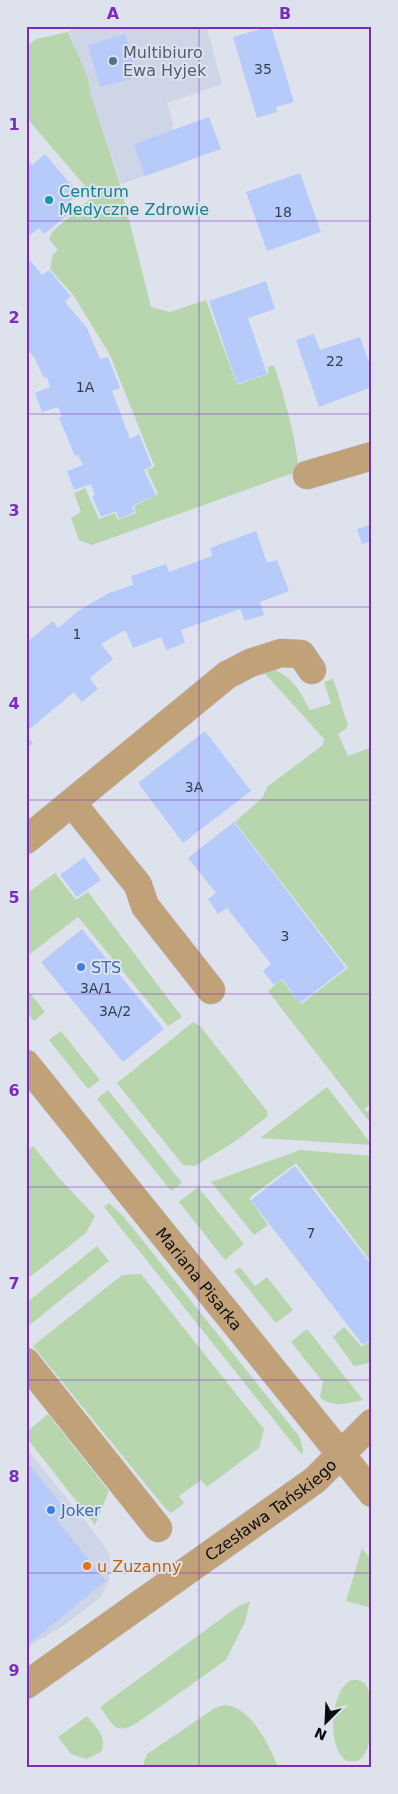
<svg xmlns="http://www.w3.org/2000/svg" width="398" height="1794" font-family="'DejaVu Sans',sans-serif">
<rect width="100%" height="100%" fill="#dee2ec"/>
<path fill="#ced5e6" d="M88,26H206L222,84L167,103L173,124L172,130L183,163L121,184L91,95L89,79L77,55L69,31Z
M26,1448L93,1531L110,1555L109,1580L101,1597L66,1624L26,1648Z"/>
<path fill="#b7d6ae" d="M68,32L88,78L91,95L120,184L151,307L170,312L206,300L237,385L268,374V367L274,365C285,399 295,435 299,471L92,545L79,540L71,518L81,512L74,493L85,488L99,519L115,513L118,520L136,513L134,506L158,494L147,470L154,467V465L110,355L74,296L50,269L53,254L58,250L49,239L52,232L90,199H96L26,117V47L36,39Z
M268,667C291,675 299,689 310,710L331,704L324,682L333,679C339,694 342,710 348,725L346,726L347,728L338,734L348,756L372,747V1103L364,1109L367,1112L369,1110L372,1114V1125L268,991L281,980L301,1004L348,968L235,822L263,797L267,787L323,745L324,739L260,668Z
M55,873L76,900L88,892L182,1017L168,1026L78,917L26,957V894Z
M26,988L45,1012L34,1021L26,1011Z
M193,1022L201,1027L267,1111L268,1116L237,1140L195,1166L183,1165L117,1083Z
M61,1031L100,1080L88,1089L49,1040Z
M327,1087L372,1145L260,1138Z
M108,1090L182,1183L171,1191L97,1099Z
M33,1146L58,1177L95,1216L86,1233L26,1280V1152Z
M300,1150L372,1156V1263L296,1163L249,1198L268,1225L254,1235L211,1182Z
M198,1187L244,1244L225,1260L179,1202Z
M109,1203L124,1217L299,1436L303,1450L302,1455L104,1207Z
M97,1246L109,1261L26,1328V1303Z
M240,1267L255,1286L267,1277L293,1310L276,1323L234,1271Z
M141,1274L264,1429L259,1448L207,1487L201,1480L179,1496L184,1503L171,1513L165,1508L33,1346L122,1275Z
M344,1327L362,1347L372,1339V1360L366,1364L354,1366L333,1337Z
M307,1329L363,1400C348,1403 333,1409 320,1397L323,1382L291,1342Z
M48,1414L109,1491L95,1525L26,1437L28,1431Z
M362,1548L372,1561V1608L346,1601Z
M250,1601L245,1622L226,1660L137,1723C114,1736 113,1724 100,1707L237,1607Z
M351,1680C358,1680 363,1680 367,1687C376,1700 374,1752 359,1760C355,1762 351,1761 347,1761C326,1749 330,1691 351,1680Z
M225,1705C253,1708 268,1745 279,1768H145L143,1765L147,1754L215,1708Z
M87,1716C96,1727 108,1737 101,1752L86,1759L71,1754L58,1737Z"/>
<path fill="#b6cbfa" d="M271,26L294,102L276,107L277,112L257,118L233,37Z
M125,34L138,77L100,87L88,45Z
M209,117L221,149L145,176L134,144Z
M45,154L79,194L65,205L71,212L44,234L39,228L26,238V159L32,165Z
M300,173L321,232L267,251L246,192Z
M26,255L42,275L49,270L71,296L65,302L87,328L100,359L108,357L120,388L112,391L130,439L139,434L152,466L144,470L156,495L132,506L135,512L119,519L116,511L101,517L92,496L95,495L91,484L74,490L67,471L83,465L78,455L75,456L59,418L62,416L58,407L42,412L35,393L50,387L47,377L44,378L34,357L26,348Z
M266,281L275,309L248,318L267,374L237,384L209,301Z
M314,334L320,350L360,337L372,371V387L319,407L296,340Z
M372,524V547L369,542L362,544L357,529Z
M256,531L267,563L277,560L289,591L260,602L264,615L245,621L240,609L181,630L185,643L166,650L161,637L133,648L126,631H123L101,644L113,659L90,678L98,689L82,702L74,692L26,732V654L29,651L26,648V643L53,621L58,628L78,611L90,604L109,593L133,585L131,576L166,564L169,572L212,556L210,548Z
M205,731L251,791L183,843L138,783Z
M26,735L33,743L26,749Z
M234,822L346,968L300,1003L282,979L274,985L263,971L271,964L227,908L218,914L208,899L216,893L188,858Z
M84,857L101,880L77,897L60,875Z
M82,929L164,1029L123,1062L41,962Z
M295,1166L372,1266V1338L363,1345L251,1200Z
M26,1461L70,1515L59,1523L106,1581L26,1646Z"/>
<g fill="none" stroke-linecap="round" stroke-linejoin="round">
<g stroke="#bcc0c9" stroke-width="29">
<g id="minor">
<path d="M307,475L372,456"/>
<path d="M72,803L138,885L145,906L211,990"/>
<path d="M26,840L227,675L250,663L281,653L301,654L312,670"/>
<path id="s1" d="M26,1064L372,1493"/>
<path d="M26,1362L158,1528"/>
<path id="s2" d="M26,1685L315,1480L372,1423"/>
</g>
</g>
<use href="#minor" stroke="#c0a178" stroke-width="28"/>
</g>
<path fill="none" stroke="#7b2cbf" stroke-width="1" stroke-opacity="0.55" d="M199,26V1768M26,221H372M26,414H372M26,607H372M26,800H372M26,994H372M26,1187H372M26,1380H372M26,1573H372"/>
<circle fill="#5c6f8a" stroke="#dee2ec" stroke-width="2" cx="113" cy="61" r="5"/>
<circle fill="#0f9aa8" stroke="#dee2ec" stroke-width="2" cx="49" cy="200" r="5"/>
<g fill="#3f7fe0" stroke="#dee2ec" stroke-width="2">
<circle cx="81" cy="967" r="5"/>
<circle cx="51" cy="1510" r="5"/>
</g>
<circle fill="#e8710a" stroke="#dee2ec" stroke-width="2" cx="87" cy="1566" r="5"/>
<g text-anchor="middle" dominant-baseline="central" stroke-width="4" stroke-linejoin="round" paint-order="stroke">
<g font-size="14" fill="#363c4a">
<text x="263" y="69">35</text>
<text x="283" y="212">18</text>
<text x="335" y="361">22</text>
<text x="85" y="387">1A</text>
<text x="77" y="634">1</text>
<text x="194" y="787">3A</text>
<text x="285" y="936">3</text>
<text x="96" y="988">3A/1</text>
<text x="115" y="1011">3A/2</text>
<text x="311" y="1233">7</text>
</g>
<g font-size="16" fill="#4e5e75" stroke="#dee2ec" text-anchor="start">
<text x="123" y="52">Multibiuro<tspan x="123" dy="18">Ewa Hyjek</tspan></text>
</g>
<g font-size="16" fill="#0d838f" stroke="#dee2ec" text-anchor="start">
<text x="59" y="191">Centrum<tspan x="59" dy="18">Medyczne Zdrowie</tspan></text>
</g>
<g font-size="16" fill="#366cbe" stroke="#dee2ec" text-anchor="start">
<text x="91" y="967">STS</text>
<text x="61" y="1510">Joker</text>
</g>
<g font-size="16" fill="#0b0c10" stroke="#dee2ec">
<text stroke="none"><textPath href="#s1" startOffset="276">Mariana Pisarka</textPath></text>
<text stroke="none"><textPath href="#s2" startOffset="301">Czesława Tańskiego</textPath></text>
</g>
<g font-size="16" fill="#c56008" stroke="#dee2ec" text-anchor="start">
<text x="97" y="1566">u Zuzanny</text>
</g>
</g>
<rect width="398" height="1794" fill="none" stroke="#dee2ec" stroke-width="55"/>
<g transform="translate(326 1722) rotate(204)" stroke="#dee2ec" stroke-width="4" paint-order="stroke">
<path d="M0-4L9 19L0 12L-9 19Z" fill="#0b0c10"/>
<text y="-8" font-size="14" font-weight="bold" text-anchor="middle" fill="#0b0c10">N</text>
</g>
<rect x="28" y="28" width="342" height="1738" fill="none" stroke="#7b2cbf" stroke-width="2"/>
<g font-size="16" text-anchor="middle" font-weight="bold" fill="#7b2cbf">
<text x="113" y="19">A</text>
<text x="285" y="19">B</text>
<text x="14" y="130">1</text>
<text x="14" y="323">2</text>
<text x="14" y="516">3</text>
<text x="14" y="709">4</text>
<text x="14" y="903">5</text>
<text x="14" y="1096">6</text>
<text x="14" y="1289">7</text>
<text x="14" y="1482">8</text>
<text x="14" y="1676">9</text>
</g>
</svg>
